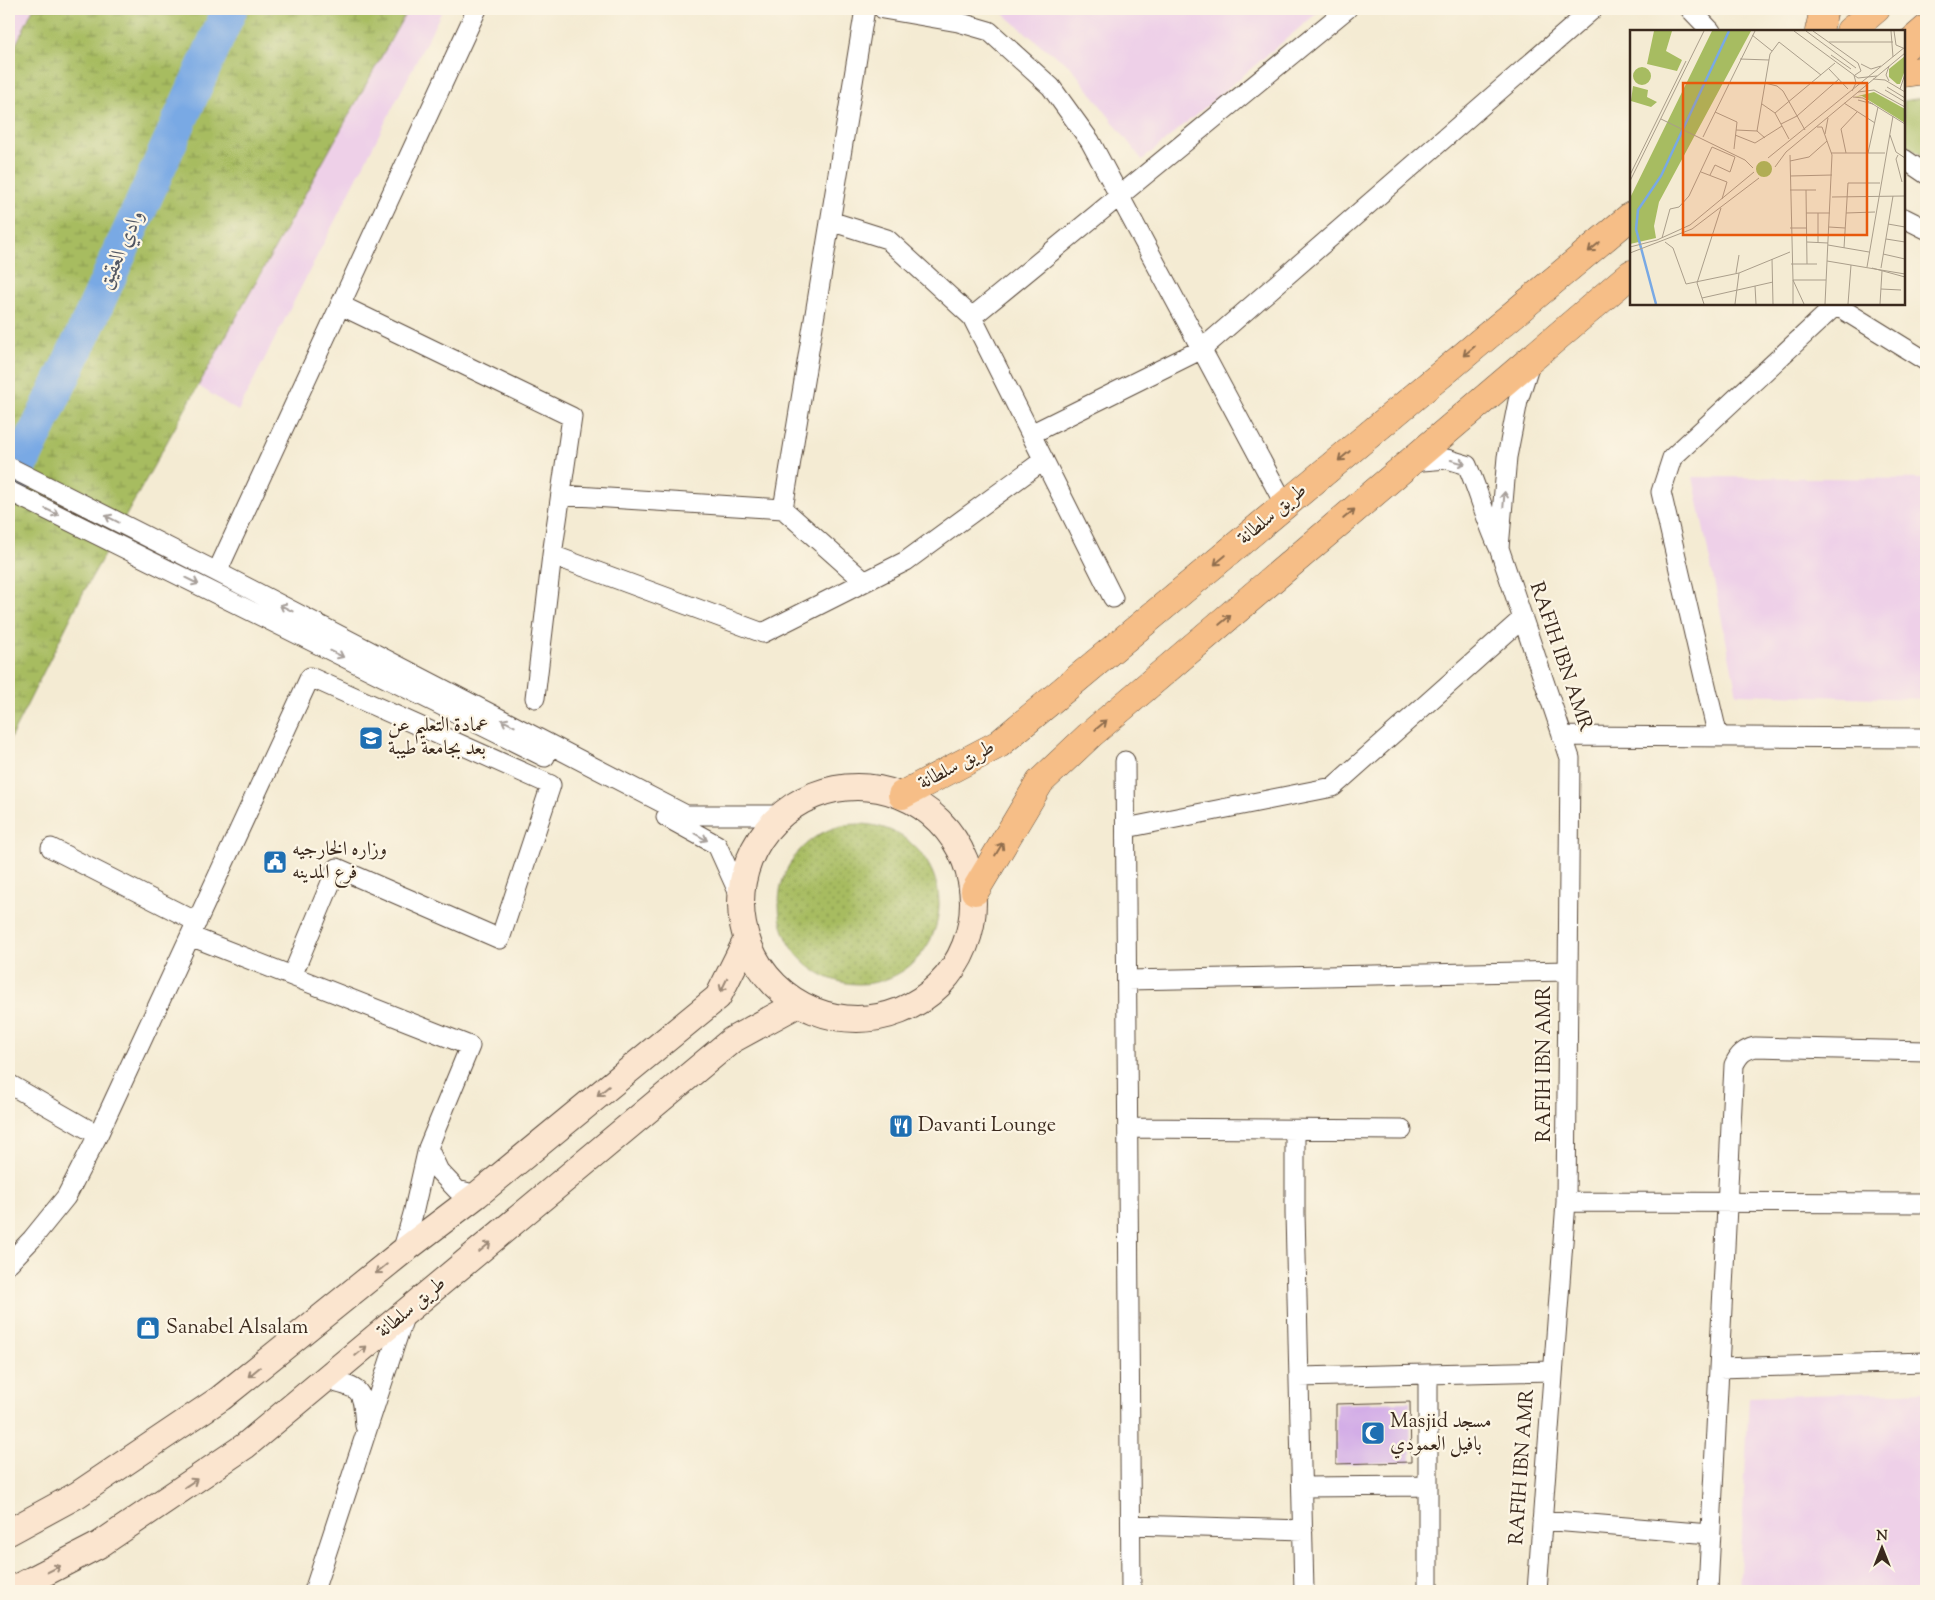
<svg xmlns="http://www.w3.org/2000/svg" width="1935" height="1600" font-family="'Sorts Mill Goudy',Amiri,serif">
<defs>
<pattern id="grass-dots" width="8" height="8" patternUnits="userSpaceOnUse" patternTransform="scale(1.25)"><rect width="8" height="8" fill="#a7bc61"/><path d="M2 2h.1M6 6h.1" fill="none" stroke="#89994f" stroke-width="1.8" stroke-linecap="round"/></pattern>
<pattern id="wetland-marsh" width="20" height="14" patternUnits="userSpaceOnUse" patternTransform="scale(1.25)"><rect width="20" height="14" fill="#a7bc61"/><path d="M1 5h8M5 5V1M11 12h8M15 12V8" fill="none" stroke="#89994f"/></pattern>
</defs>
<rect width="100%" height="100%" fill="#fcf5e5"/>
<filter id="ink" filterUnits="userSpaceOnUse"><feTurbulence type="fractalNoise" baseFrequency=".02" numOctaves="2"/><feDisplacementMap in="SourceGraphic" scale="10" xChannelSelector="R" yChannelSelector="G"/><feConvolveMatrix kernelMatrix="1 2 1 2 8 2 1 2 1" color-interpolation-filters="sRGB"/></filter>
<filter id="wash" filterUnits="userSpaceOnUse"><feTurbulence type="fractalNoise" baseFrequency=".0096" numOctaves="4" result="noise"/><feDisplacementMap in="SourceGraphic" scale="20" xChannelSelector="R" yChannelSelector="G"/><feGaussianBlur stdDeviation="1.12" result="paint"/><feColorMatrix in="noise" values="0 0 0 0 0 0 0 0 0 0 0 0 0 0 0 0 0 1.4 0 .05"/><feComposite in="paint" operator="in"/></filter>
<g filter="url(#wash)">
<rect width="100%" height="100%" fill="#f4ebd3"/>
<path fill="#eed0e8" d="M17,9H443L238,411L9,267V30Z
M998,9H1322L1142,160L1071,67L1038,43Z
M1693,477L1926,479V692L1924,699L1737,694Z
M1926,1391V1591H1739L1749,1397Z"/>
<path fill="url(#grass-dots)" stroke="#717340" d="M779 904a80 80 0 1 1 160 0a80 80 0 1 1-160 0Z"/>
<path fill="url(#wetland-marsh)" stroke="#717340" d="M33,9H408L84,591L9,741V59Z"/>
<path fill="#a7bc61" stroke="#717340" d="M1926,97V158L1904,144V101Z"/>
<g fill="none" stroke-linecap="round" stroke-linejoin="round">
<path stroke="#79a9e4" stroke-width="35" d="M9,489L85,330L230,9"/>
</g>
<g id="blocks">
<path fill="#d3ade7" d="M1410,1402L1411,1462L1336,1464V1404Z"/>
</g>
</g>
<g filter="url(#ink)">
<use href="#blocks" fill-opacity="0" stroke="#574739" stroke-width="1"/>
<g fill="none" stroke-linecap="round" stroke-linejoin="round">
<g stroke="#574739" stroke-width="21">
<path id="minor" d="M883,9L958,22L989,31L1051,87L1090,141L1285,505
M1690,9L1711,31
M1904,159L1926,174
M1904,218L1926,229
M830,221L887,239L972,317L1113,598
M1834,304L1926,361
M340,305L572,417L552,555L535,698
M972,317L1347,9
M1031,434L1202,349L1593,9
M1410,462L1447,459L1467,465C1479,492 1486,521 1499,548L1570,758L1566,1202L1537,1591
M9,467L217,572L686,815H779
M9,491L545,757
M561,495L783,509L865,582
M783,509L865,9
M1499,548L1507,457L1518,401L1531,360
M552,555L763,633L906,561L1044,460
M217,572L477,9
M1562,736L1926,738
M1718,737L1661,492L1672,458L1836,305
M1125,761L1131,1591
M666,817L717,845L740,896
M1126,828L1333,787L1523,618
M51,848L197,922
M190,936L470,1046L428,1148L413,1214L402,1252
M1127,980L1568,971
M9,1084L98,1135
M1128,1128L1402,1130
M1295,1130V1213L1304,1591
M428,1148L439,1171L457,1190L477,1195
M1566,1202L1926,1203
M9,1263L32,1239L66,1197L98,1135L310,677L551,785L500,939L337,868L292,976
M1719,1368L1926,1362
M1428,1374V1591
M1299,1377L1553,1371
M326,1380C364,1389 362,1389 365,1426
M1302,1487L1428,1486
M1542,1520L1710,1534
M1131,1525L1303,1530
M314,1591L405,1314
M1708,1591L1734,1065C1739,1054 1744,1050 1755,1047L1926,1051"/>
</g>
<g stroke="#574739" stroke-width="28">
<path id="secondary" d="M741 903a116 116 0 1 1 232 0a116 116 0 1 1-232 0Z
M9,1532L77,1495L221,1398L402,1252L477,1195L718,997L746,941
M10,1591L99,1545L245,1446L732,1040L798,1004"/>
</g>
<g stroke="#574739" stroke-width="29">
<path id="primary" d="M1850,31L1876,9
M1904,48L1926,29
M902,795L999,744L1631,216
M975,891L1040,782L1091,734L1631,274"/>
</g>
<g stroke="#574739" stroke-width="29">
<path id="trunk" d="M1819,31L1824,9
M1904,73L1926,70"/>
</g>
<use href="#minor" stroke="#fff" stroke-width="19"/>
<use href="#secondary" stroke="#fbe5cf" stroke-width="26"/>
<use href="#primary" stroke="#f6be87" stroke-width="28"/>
<use href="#trunk" stroke="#f6be87" stroke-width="28"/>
</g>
<defs><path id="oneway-shaft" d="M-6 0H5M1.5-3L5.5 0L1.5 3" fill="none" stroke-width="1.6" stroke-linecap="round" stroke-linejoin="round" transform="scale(1.25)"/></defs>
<g stroke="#8f6d4d">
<use href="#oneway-shaft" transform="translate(1594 247) rotate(140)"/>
<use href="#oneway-shaft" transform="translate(1469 351) rotate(140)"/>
<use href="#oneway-shaft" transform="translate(1344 456) rotate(140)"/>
<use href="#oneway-shaft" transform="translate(1349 514) rotate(-40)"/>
<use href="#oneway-shaft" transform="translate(1220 560) rotate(140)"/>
<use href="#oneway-shaft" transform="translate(1225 620) rotate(-40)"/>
<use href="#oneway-shaft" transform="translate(1101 725) rotate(-40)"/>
<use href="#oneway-shaft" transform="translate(999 849) rotate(-59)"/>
</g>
<g stroke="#a79f9a">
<use href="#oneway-shaft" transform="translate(1458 462) rotate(15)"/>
<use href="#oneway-shaft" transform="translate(1504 499) rotate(-85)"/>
<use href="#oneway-shaft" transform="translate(52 512) rotate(26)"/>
<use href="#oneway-shaft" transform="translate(112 519) rotate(-153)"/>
<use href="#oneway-shaft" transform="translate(192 581) rotate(26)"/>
<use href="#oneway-shaft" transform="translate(286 608) rotate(-153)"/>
<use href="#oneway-shaft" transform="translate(337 654) rotate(26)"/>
<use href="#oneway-shaft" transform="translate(508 723) rotate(-153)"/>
<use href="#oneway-shaft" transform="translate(701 837) rotate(29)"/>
</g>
<g stroke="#9b8876">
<use href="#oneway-shaft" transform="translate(724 985) rotate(116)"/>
<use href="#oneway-shaft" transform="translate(603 1091) rotate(141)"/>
<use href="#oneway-shaft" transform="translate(485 1247) rotate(-40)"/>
<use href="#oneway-shaft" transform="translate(381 1269) rotate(141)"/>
<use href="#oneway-shaft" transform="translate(361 1351) rotate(-40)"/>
<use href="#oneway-shaft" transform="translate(254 1372) rotate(141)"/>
<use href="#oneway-shaft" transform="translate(191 1483) rotate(-34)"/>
<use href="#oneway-shaft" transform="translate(54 1569) rotate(-27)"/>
</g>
</g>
<defs>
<g id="university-square" transform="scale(1.25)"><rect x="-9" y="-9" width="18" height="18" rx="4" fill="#1f6fb2" stroke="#fcf5e5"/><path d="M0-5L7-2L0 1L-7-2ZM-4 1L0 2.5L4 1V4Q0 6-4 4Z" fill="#fff"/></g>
<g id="civic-square" transform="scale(1.25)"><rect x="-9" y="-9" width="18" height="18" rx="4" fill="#1f6fb2" stroke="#fcf5e5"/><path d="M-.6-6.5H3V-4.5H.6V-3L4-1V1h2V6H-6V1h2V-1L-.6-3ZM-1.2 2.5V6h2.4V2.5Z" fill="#fff"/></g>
<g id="restaurant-square" transform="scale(1.25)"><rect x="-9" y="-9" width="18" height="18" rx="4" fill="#1f6fb2" stroke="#fcf5e5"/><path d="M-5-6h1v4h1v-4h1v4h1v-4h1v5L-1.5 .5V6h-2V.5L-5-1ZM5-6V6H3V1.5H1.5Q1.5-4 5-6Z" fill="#fff"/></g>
<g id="shop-square" transform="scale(1.25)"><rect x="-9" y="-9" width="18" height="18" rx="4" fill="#1f6fb2" stroke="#fcf5e5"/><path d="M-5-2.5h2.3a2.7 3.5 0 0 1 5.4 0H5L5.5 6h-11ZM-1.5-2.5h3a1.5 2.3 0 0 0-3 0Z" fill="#fff"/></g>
<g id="mosque-square" transform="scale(1.25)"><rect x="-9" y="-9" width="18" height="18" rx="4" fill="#1f6fb2" stroke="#fcf5e5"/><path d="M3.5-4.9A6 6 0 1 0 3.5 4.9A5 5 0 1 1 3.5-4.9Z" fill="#fff"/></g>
</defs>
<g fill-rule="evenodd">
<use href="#university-square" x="371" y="738"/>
<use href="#civic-square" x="275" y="862"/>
<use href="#restaurant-square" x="901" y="1126"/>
<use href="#shop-square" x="148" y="1328"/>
<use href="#mosque-square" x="1373" y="1433"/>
</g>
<g text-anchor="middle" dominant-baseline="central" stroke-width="4.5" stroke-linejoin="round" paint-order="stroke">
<g font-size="20" fill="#3b2a1e" stroke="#fcf5e5">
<text transform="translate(1273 515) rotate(-40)">طريق سلطانة</text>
<text transform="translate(1560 657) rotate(71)">RAFIH IBN AMR</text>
<text transform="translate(957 766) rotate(-28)">طريق سلطانة</text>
<text transform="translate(1545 1064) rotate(-90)">RAFIH IBN AMR</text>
<text transform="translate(412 1308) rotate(-40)">طريق سلطانة</text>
<text transform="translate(1523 1467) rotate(-86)">RAFIH IBN AMR</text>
</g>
<g font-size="20" fill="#3b2a1e" stroke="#fcf5e5" text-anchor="start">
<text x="388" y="726">عمادة التعليم عن<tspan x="388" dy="23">بعد بجامعة طيبة</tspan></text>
<text x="292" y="850">وزاره الخارجيه<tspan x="292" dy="23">فرع المدينه</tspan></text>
<text x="918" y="1126">Davanti Lounge</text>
<text x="166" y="1328">Sanabel Alsalam</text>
<text x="1390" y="1422">Masjid مسجد<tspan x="1390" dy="23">بافيل العمودي</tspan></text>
</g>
<g font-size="21" font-style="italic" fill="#515663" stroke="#fcf5e5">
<text transform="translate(122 250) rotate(-66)">وادي العقيق</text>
</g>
</g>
<g transform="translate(1630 30)">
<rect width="275" height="275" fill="#f4ebd3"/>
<path d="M24,1H42L36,21L52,30L47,41L17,34ZM3 46a9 9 0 1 1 18 0a9 9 0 1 1-18 0ZM3,56L18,60L17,67L27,72L21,77L1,71ZM126 139a8 8 0 1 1 16 0a8 8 0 1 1-16 0Z" fill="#a7bc61"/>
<path d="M82,1H121L29,172L24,196L26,208L0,214V168Z" fill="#a7bc61"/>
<path d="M275,26V40L270,54H267L259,47V39ZM244,62L275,79V93L232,66L224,67Z" fill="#a7bc61"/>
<path fill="none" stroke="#79a9e4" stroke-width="2.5" d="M26,274L6,199L8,180L31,146L99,1"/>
<path fill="none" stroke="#aa9e8b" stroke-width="1" d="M164,1L228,48L247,46M176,1L226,38M183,1L228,33L231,41L225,45M261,1L263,27M264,1L266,15L273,18M122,5L142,21M199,12H263M201,25L221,39M110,29L139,30M231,34L241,39L251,36M259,36L256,45L259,51M199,39L218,59M243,49L255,50L275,62M135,53L147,56L153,61L175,100M257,57L275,68M270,59L275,44M255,60L275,72M222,61L226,53L224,45M228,62L244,60L275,77M223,67L233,68L275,94M228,70L243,74M214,73L245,93M132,74L145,83L159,109M85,82L107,92L104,119M145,83L205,33M31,89L115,130L123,138M151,94L167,86L209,49M187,97H192L202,125L195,274M106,100L127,101L135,108M127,101L140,24L149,12L191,45M195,104L198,88M105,105L125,113L152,96M260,105L266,122L275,128M73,107L125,1M201,123H255M216,123L211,99L227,82M238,123L248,77M160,125L163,250L174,274M268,125L266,129L272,152M138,128L275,17M160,131L179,127L197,111M145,137L156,122L275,23M71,142L97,152L92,169M0,145L56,31M160,146L202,145M0,151L74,1M160,160H186M176,160L177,234M202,167L275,166M176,183H200M188,183V212M216,183L245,182M258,194L275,197M199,197L215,198M160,198H176M32,208L40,179L49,177L59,166L82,117L105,127L100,142L85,135L80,145M256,209L275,212M35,212L43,218L56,254L109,243L160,222M177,212L198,213M198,215L239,222M0,217L27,210L60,195L124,142M214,218L218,153H250M0,223L62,199L129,148M253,224L275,229M142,229L143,274M197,231L275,244M161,234H187M237,237L263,86M242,238L275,247M251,238L263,166M106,243L109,225M275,244V223M125,256L126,274M251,259L271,260M72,268L143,252M74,274L67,253L91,178M105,274L109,243M163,274V250H196M218,274L221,235M250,274L252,241"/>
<path fill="#e8590c" fill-opacity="0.15" stroke="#e8590c" stroke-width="2.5" d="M53,53H237V205H53Z"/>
<rect width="275" height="275" fill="none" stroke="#3b2a1e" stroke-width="2.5"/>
</g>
<rect width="1935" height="1600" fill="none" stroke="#fcf5e5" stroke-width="30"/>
<g transform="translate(1882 1548)" stroke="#fcf5e5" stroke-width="4" paint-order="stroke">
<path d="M0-4L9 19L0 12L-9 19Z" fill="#3b2a1e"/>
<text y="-8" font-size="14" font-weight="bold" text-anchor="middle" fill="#3b2a1e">N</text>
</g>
</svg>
